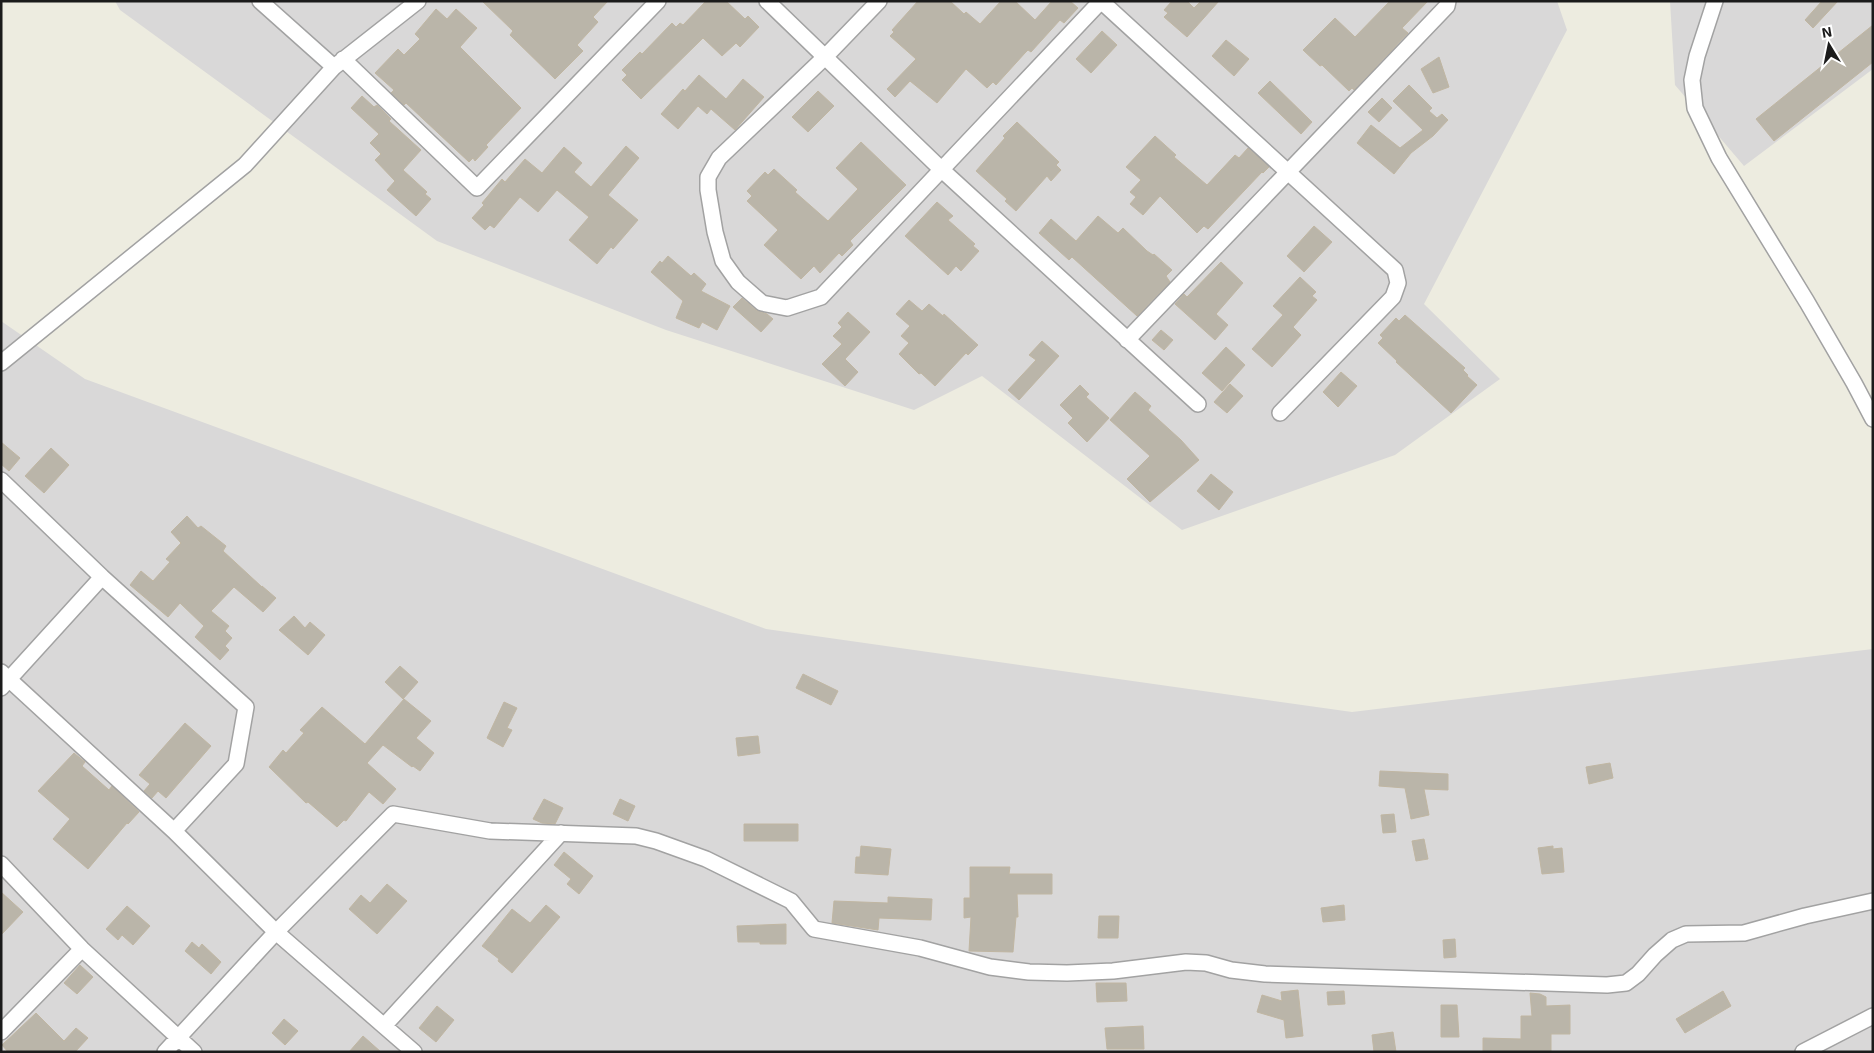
<svg xmlns="http://www.w3.org/2000/svg" width="1874" height="1053" font-family="'Exo 2',sans-serif">
<rect width="100%" height="100%" fill="#edece0"/>
<path fill="#d9d8d8" d="M115,1H1557L1567,30L1424,304L1500,379L1395,455L1182,530L982,376L914,410L666,330L437,241L120,10Z
M1670,1H1873V69L1744,166L1675,85Z
M1,321L85,379L766,629L1352,712L1873,649V1052H1Z"/>
<path fill="#bab5a9" stroke="#c0b6a2" d="M482,1H608L593,17L598,22L577,45L583,51L555,79L510,35L513,31Z
M706,1H726L745,19L748,16L759,27L740,47L736,43L722,56L703,38L641,99L622,80L627,75L622,70L640,52L642,54L672,23L676,27L680,23L683,25Z
M918,1H950L964,14L966,12L980,24L1001,1H1015L1035,20L1052,1H1070L1078,8L1064,23L1060,20L1031,52L1028,50L1025,53L996,85L993,82L987,88L966,69L937,103L910,81L895,97L887,89L916,59L890,36L894,32L892,30Z
M1172,1H1187L1194,8L1201,1H1219L1187,37L1164,17L1168,13L1164,10Z
M1390,1H1428L1402,28L1408,33L1354,90L1352,88L1349,91L1322,65L1320,66L1303,50L1335,18L1355,37Z
M1822,1H1838L1813,28L1805,20Z
M436,9L447,19L456,9L477,28L460,47L521,108L486,145L488,147L475,161L473,158L469,162L406,103L404,105L391,93L394,90L375,73L398,49L404,55L420,39L415,34Z
M1873,25V62L1774,141L1756,119Z
M1102,31L1117,45L1091,73L1076,59Z
M1226,40L1249,59L1234,76L1212,56Z
M1439,57L1449,87L1433,93L1421,69Z
M699,75L726,99L743,79L764,97L735,130L711,109L707,114L698,106L678,129L661,114L683,89L685,91Z
M1270,81L1312,122L1301,134L1258,93Z
M1409,85L1432,108L1429,111L1437,118L1442,114L1448,120L1433,136L1411,153L1394,174L1357,143L1371,125L1400,148L1423,130L1393,101Z
M818,91L834,106L808,132L792,117Z
M362,96L374,107L377,105L391,119L389,121L421,150L403,170L427,192L425,194L431,199L416,216L387,190L395,181L375,160L381,154L370,143L379,134L351,108Z
M1382,98L1392,108L1379,122L1368,112Z
M1017,122L1059,162L1056,165L1061,170L1051,181L1047,176L1016,211L1005,201L1007,199L976,171L1005,138L1003,136Z
M1155,136L1176,155L1174,157L1207,185L1235,155L1239,158L1248,148L1269,167L1263,173L1262,172L1208,229L1204,226L1197,233L1160,196L1143,215L1130,204L1136,197L1130,192L1141,180L1126,167Z
M861,142L906,185L850,241L853,245L842,256L839,253L820,273L814,266L801,279L764,245L778,230L747,201L752,196L747,191L765,172L768,175L774,169L797,190L795,192L828,221L858,189L836,168Z
M626,146L639,158L608,195L638,220L613,249L611,247L597,264L569,240L589,217L557,190L538,212L520,197L494,228L490,225L485,230L472,218L484,205L482,203L502,179L505,182L525,159L542,173L564,147L582,163L574,172L591,187Z
M937,202L953,216L948,220L975,244L973,246L979,251L961,271L956,266L948,275L905,236Z
M1098,216L1118,233L1123,228L1147,251L1153,255L1154,254L1172,270L1166,276L1170,282L1137,316L1072,257L1069,260L1039,233L1051,219L1076,241Z
M1314,226L1332,242L1304,272L1287,256Z
M668,256L691,276L694,273L706,284L701,291L730,306L717,330L702,322L699,328L676,318L683,301L651,272L660,261L662,263Z
M1221,262L1243,283L1216,314L1228,325L1215,340L1175,304L1184,294L1187,297Z
M1300,277L1316,292L1312,296L1317,300L1293,327L1301,335L1272,367L1252,349L1283,315L1273,306Z
M742,298L756,310L767,314L773,319L761,332L733,307Z
M909,300L922,311L929,304L943,316L944,314L978,345L968,355L966,353L935,386L921,373L919,374L899,354L909,343L901,336L910,326L896,314Z
M848,312L870,332L845,359L858,372L845,386L822,364L842,344L833,336L842,327L838,323Z
M1405,315L1465,368L1463,370L1468,375L1467,376L1477,385L1451,413L1396,362L1397,361L1378,343L1383,338L1380,335L1396,318L1399,321Z
M1161,330L1173,340L1164,350L1152,340Z
M1042,341L1059,356L1019,400L1008,390L1036,360L1029,355Z
M1226,347L1245,365L1222,391L1202,373Z
M1341,372L1357,386L1338,407L1323,392Z
M1230,384L1243,396L1227,413L1214,402Z
M1080,385L1089,394L1086,397L1109,418L1087,442L1068,423L1073,418L1060,405Z
M1135,392L1151,406L1148,410L1181,440L1199,460L1150,502L1127,479L1150,456L1110,420Z
M1,442L20,458L9,471L1,464Z
M51,448L69,465L44,493L25,476Z
M1211,474L1233,492L1219,510L1197,491Z
M187,516L198,528L201,526L226,546L223,551L262,587V586L276,598L263,612L234,587L211,611L229,626L225,631L232,638L225,646L229,650L220,660L195,637L204,626L180,603L168,617L130,585L141,571L153,581L170,562L166,559L181,543L171,532Z
M294,616L305,628L310,622L325,635L308,655L279,630Z
M400,666L418,682L403,699L385,682Z
M803,674L838,691L831,705L796,688Z
M404,699L431,721L416,738L434,753L420,771L413,766L412,767L383,745L367,763L396,789L383,804L369,792L346,821L344,820L337,827L308,802L306,803L269,767L283,750L286,753L304,733L300,730L322,707L365,744Z
M504,702L517,708L507,728L512,730L503,747L487,738Z
M185,723L211,746L166,798L158,791L152,798L144,791L150,784L139,775Z
M758,736L760,753L738,756L736,738Z
M74,753L85,762L82,766L109,790L112,786L139,812L128,824L127,823L88,869L53,839L70,819L38,791Z
M1610,763L1613,778L1589,784L1586,767Z
M1380,771L1448,774V790L1424,789L1429,815L1411,819L1405,788L1379,786Z
M544,799L563,808L555,824L542,823L533,819Z
M620,799L635,806L628,821L613,814Z
M1394,814L1396,832L1383,833L1381,815Z
M744,824H798V841H744Z
M1424,839L1428,859L1416,861L1412,841Z
M861,846L891,849L888,875L855,873L856,857H860Z
M1553,846V849L1562,848L1564,872L1542,874L1538,848Z
M564,852L593,876L579,894L567,884L571,879L554,865Z
M970,867H1010L1009,874H1052V894H1017L1018,917H1016L1013,952L969,951L971,917L964,918V898H970Z
M387,884L407,901L377,934L349,909L361,895L370,903Z
M1,892L23,912L1,935Z
M888,897L932,899L931,920L879,918L878,930L832,923L834,901L888,903Z
M546,905L560,917L512,973L498,961L499,959L482,946L512,909L530,923Z
M1344,905L1345,920L1323,922L1321,908Z
M127,906L150,926L133,945L122,935L118,940L106,929Z
M1099,916H1119L1118,938H1098Z
M786,924V944H760V942H738L737,926Z
M1455,939L1456,957L1444,958L1443,940Z
M192,942L199,948L202,944L221,962L211,974L185,951Z
M80,965L93,977L77,994L64,983Z
M1096,983H1126L1127,1001L1097,1002Z
M1298,990L1303,1036L1286,1038L1284,1020L1257,1012L1262,995L1282,1001L1281,992Z
M1344,991L1345,1004L1328,1005L1327,992Z
M1723,991L1731,1006L1685,1033L1676,1019Z
M1530,993L1540,994L1546,997V1006L1570,1005V1034H1551V1052H1483V1038L1521,1039V1016H1532Z
M1441,1005H1457L1459,1037H1441Z
M437,1006L454,1020L436,1042L419,1028Z
M36,1013L64,1041L76,1028L88,1038L75,1052H8L2,1045Z
M284,1019L298,1031L285,1045L272,1033Z
M1143,1026L1144,1049H1107L1105,1028Z
M1393,1032L1396,1052H1374L1372,1035Z
M363,1036L381,1052H349Z"/>
<g fill="none" stroke-linecap="round" stroke-linejoin="round">
<g stroke="#a2a2a2" stroke-width="18">
<path id="minor" d="M260,1L334,67L418,1
M767,1L942,170L1198,404
M879,1L825,57L719,158L708,177V190L715,232L723,261L738,282L762,303L787,308L821,297L1101,1
M1101,1L1395,270L1398,283L1393,297L1280,413
M1715,1L1697,56L1692,80L1695,108L1719,158L1807,302L1854,383L1873,419
M343,59L477,188L658,1
M1127,340L1447,6L1448,1
M1,363L245,165L334,67
M1,480L102,577L246,707L236,764L174,831L276,932L393,814L490,831L636,836L656,841L706,859L791,901L814,929L920,948L990,967L1029,972L1067,973L1113,971L1186,962L1206,963L1231,970L1265,974L1607,985L1626,983L1638,974L1655,955L1672,940L1686,934L1744,933L1805,916L1873,901
M1,672L174,831
M1,688L102,577
M1,864L82,949L194,1052
M384,1026L414,1052
M1,1032L82,949
M165,1052L276,932L384,1026L561,833
M1803,1052L1873,1016"/>
</g>
<use href="#minor" stroke="#fff" stroke-width="15"/>
</g>
<rect width="1874" height="1053" fill="none" stroke="#1b1b1b" stroke-width="5"/>
<g transform="translate(1829 45) rotate(350)" stroke="#ffffff" stroke-width="4" paint-order="stroke">
<path d="M0-4L9 19L0 12L-9 19Z" fill="#1b1b1b"/>
<text y="-8" font-size="14" font-weight="bold" text-anchor="middle" fill="#1b1b1b">N</text>
</g>
</svg>
